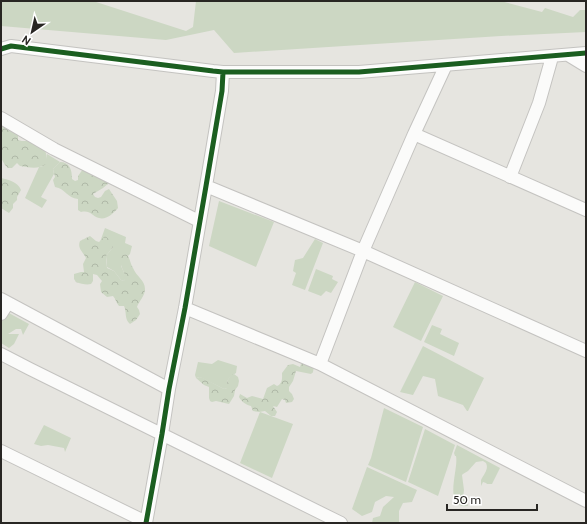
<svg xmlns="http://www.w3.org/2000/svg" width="587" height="524" font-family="Cabin,sans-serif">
<defs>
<pattern id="forest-crowns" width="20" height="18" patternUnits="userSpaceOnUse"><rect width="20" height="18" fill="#ccd7c3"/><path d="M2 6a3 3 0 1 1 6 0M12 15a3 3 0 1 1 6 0" fill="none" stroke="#afb8a7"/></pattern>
</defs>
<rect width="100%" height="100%" fill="#e6e5e0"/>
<path fill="#ccd7c3" d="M1,1H93L186,31L193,27L196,1H501L542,12L545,8L573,17L580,10H586V32L501,36L234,53L214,30L166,40L1,26Z
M47,154L60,162L53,169L54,174L41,197L47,200L42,208L25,198L39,167L43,166L47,157Z
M219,201L274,222L256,267L209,246Z
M105,228L126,237L125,243L132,246L130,254L128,256L125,254L121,266L126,277L124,281L121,280L114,271L107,267V263L106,256L113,247L100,242Z
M315,239L323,243L305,290L292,285L296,273L293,271L295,260L303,258Z
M316,269L333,276L332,279L338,282L331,293L326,291L321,296L308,291Z
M415,282L443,296L421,341L393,327Z
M7,312L29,324L23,335L21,329H16L8,334H19L14,344L9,348L1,343V321Z
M432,325L442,329L440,334L459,343L454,356L424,342Z
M423,346L484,378L468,411H467L463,405L438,396L435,379L423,376L413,395L400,392Z
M218,360L237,366L236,373C228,378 227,379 227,388L224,389L200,377L196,378L195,375L198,362L212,364Z
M384,408L423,427L406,482L368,465L371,458Z
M260,412L293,424L272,478L240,463Z
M44,425L71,438L65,452L64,448L48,445L41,446L34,444Z
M425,429L455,445L438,496L408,482Z
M457,445L500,468L492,484H487L486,483L483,482L481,486V480C484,474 489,469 486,463L483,461L476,462L468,471L463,474L462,475L464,490L463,498L467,502L468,506C442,509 459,469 456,456H455L454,453Z
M367,467L417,490L412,502L403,503L399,511V523H372L373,518L380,516L383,507L394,497L386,496L375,502L372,512L362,516L352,509Z"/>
<path fill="url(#forest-crowns)" d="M6,125L18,133V140C23,142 29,140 34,142C44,145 49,154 46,164C38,170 28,167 20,166L17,163L12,168H8L5,165L1,158V128Z
M60,162C70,162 72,170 72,179L75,181L78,180V176L83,169L108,180L109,183L103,188L93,194L95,197L98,198L101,197L105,191L109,189L117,201L118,208C113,214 106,220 99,218C91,216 91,210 81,212L78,210V199C67,198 66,189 55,187L53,180L55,177L53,169Z
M1,178C9,180 18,182 21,190L17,197V200L13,204V208L9,213L1,208Z
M90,236L96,241L99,242L105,236L111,241L113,244V247L106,256L107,268L114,271L121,280L124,281C126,275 124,273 122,268C121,265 120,262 120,258L122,255L126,254C130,257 130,263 133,268C136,276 145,280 145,289C145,296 139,301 137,307L139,310L140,314L136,320L130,324C124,319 127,312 124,306H119C116,303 116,299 113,296L107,297L101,292L100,284L102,281L97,275L93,274V281L91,284C87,285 81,284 76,282L74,279V274L81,272H84L83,264L86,258C83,252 77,248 80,241Z
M304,361L314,366L313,372L311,374L296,371L293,381L289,387V391L292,394L294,399L292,402L286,403L285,400L282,399L277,407L273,406L277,412L275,416H271L265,411L259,412L253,411L251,406C246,405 241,401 239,397L240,394L247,398L252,396L263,399L267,388L274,384L277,386C283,383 282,378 282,373L288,365L293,364L300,367L301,364Z
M234,374L238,377L239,381L238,386L235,390L234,396L229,404L216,401L212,402L210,401L209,398V387L204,385L196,378L200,377L203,378L224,389L227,388C227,382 227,377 234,374Z"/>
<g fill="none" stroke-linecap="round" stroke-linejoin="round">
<g stroke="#c4c3c0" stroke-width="14">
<path id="minor" d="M1,49L11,46L213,71L223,72H359L586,53
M568,55L586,66
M1,118L54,149L199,221
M414,134L586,210
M510,177L539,103L552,57
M206,186L363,251L586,351
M1,299L169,389
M185,308L320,364L586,501
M1,314L8,303
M1,354L30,369L341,523
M320,364L363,251L414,134L446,65
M1,451L146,522
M146,523L162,434L169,389L185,308L206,186L222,91L223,72"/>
</g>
<use href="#minor" stroke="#fbfbfa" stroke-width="12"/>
<g stroke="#fff" stroke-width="8">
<path id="cycleway" d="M1,49L11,46L213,71L223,72H359L586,53
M146,523L162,434L169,389L185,308L206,186L222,91L223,72"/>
</g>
<use href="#cycleway" stroke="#1b5e20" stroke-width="5"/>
</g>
<rect width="587" height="524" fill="none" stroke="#282623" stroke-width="4"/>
<g transform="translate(32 32) rotate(214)" stroke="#ffffff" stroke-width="3" paint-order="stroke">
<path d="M0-3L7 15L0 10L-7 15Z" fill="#282623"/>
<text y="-6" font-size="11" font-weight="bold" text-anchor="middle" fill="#282623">N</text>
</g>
<path d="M447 504v6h90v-6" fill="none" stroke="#282623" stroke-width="2"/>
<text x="453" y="504" font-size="12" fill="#282623" stroke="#ffffff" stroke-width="3" paint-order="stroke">50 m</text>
</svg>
